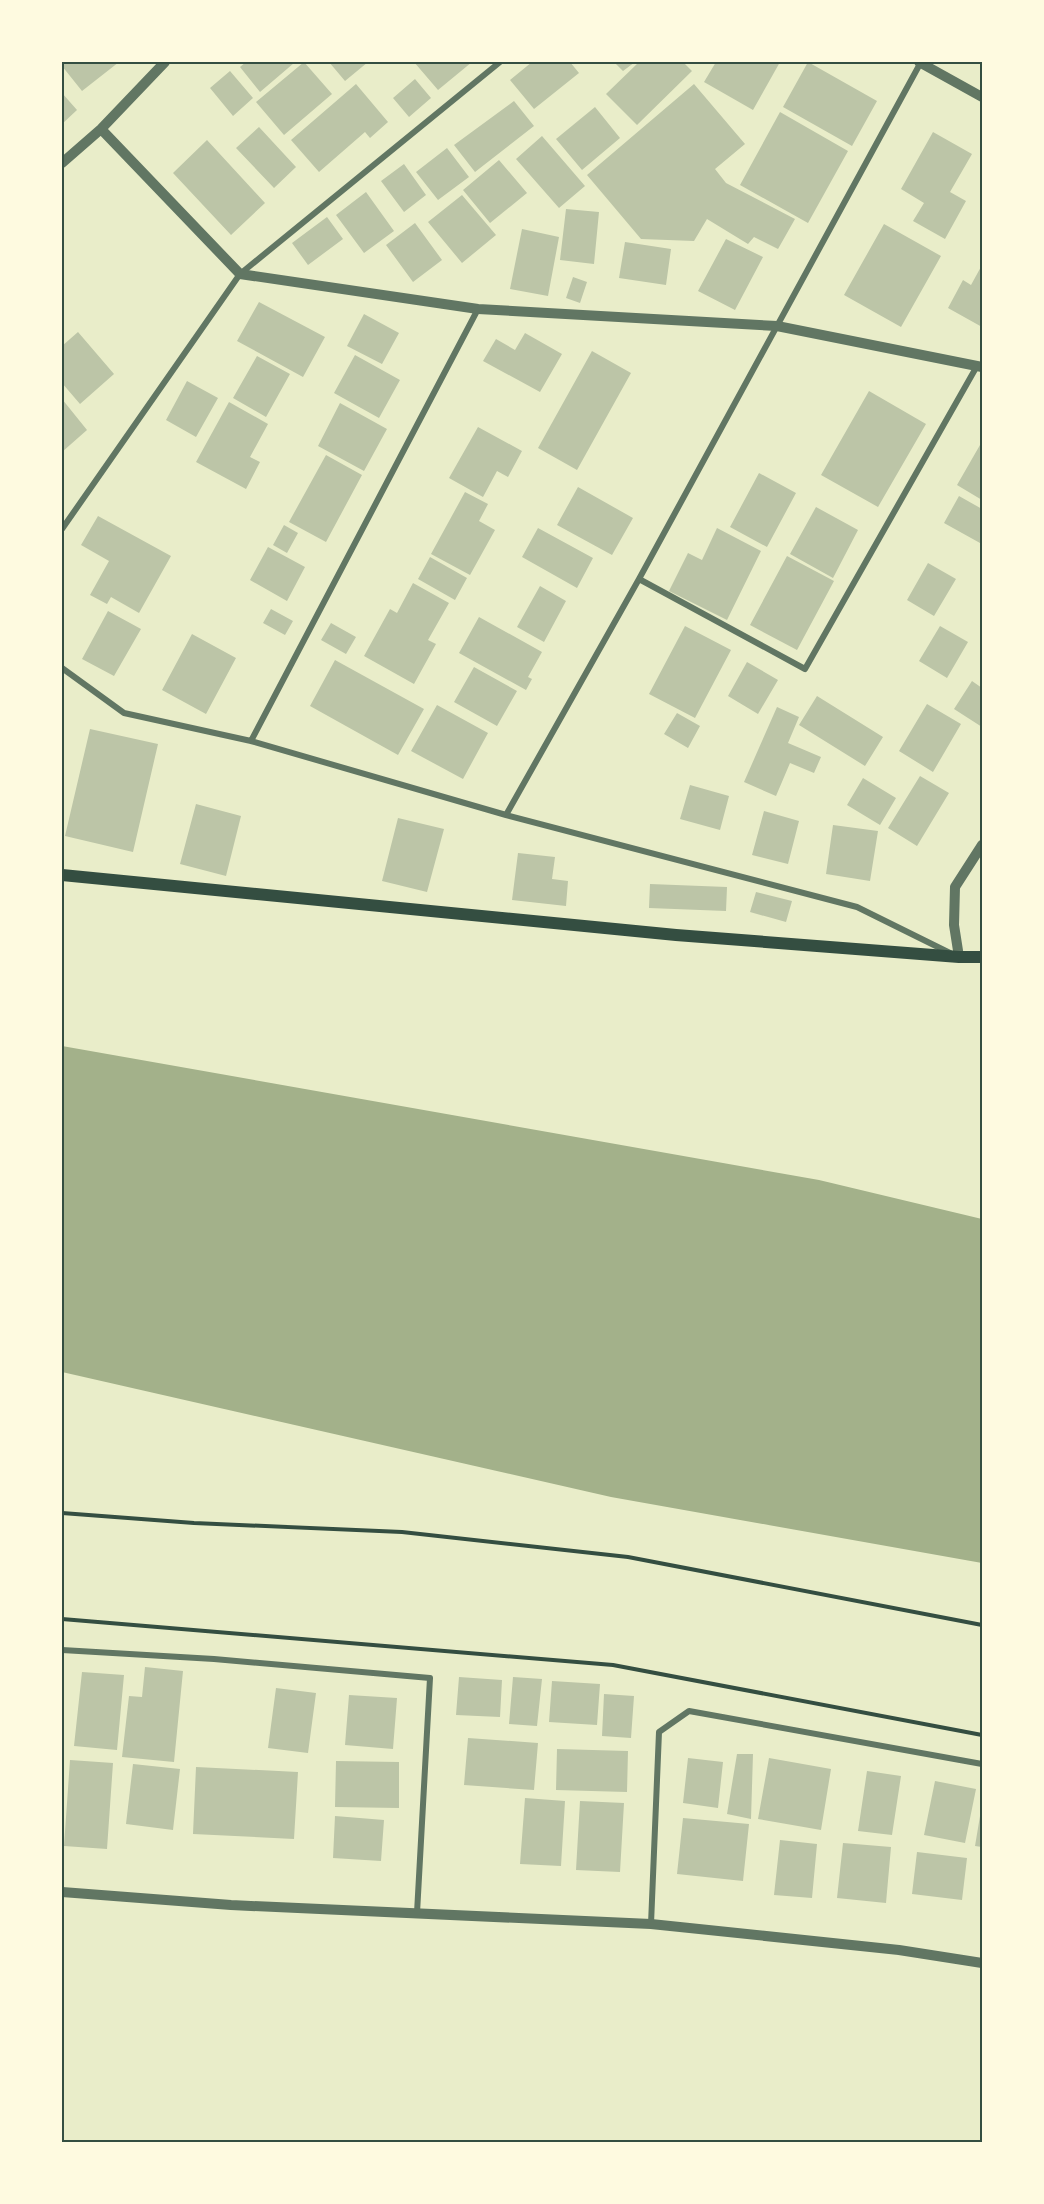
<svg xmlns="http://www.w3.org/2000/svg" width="1044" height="2204" font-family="'DejaVu Sans',sans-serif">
<rect width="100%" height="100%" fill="#e9edc9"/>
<path fill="#a3b18a" d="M62,1046L819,1180L982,1219V1563L611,1497L62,1372Z"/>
<path fill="#bcc5a7" d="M62,62H119L82,91L62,66Z
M246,62H293L294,63L260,92L240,67Z
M304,62L332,94L284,135L256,102Z
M329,62H368L345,81Z
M414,62H472L438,90Z
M532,62H570L579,73L534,109L510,80Z
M614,62H635L623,71Z
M639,62H683L692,71L637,125L606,94Z
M716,62H780L753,110L704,82Z
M808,62L877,101L852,146L783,107Z
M230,71L253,98L233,116L210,88Z
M415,79L431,98L409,117L393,98Z
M356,84L388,122L370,138L365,132L319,172L291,140Z
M694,84L745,144L715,169L726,183L795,219L778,249L754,237L748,244L707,219L694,241L641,239L587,175Z
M62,93L77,110L62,124Z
M514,101L534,126L475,172L454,145Z
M595,107L620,138L582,170L556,139Z
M780,112L848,151L808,223L740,185Z
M259,127L296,167L274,188L236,148Z
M933,132L972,154L950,192L966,201L945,239L913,221L924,203L901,189Z
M542,136L585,186L559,208L516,159Z
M207,140L265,203L231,235L173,173Z
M447,148L469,177L438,200L416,172Z
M499,160L527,193L490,223L463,190Z
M404,164L426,195L404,212L381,181Z
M366,192L394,231L364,253L336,215Z
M462,195L496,235L462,263L428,222Z
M566,209L599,212L594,264L560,260Z
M327,217L343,239L308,265L292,243Z
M415,223L442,260L413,282L386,245Z
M884,224L941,256L901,327L844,295Z
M522,229L559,237L548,296L510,289Z
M726,239L763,257L735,310L698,291Z
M625,242L671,249L666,285L619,278Z
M982,265V327L948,308L963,280L971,285Z
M573,277L587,282L580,303L566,298Z
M259,302L325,337L303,377L237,341Z
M364,314L399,333L382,364L347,346Z
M78,332L114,374L80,404L62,383V346Z
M525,333L562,354L540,392L483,361L496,339L515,350Z
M592,351L631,373L577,470L538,448Z
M355,355L400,380L379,418L334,393Z
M257,356L290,374L266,417L233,398Z
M187,381L218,398L196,437L166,420Z
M869,391L926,424L878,507L821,475Z
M62,399L87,430L62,452Z
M229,402L268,424L250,457L260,462L246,489L196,462Z
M340,403L387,429L364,471L318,446Z
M478,427L522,451L508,477L497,471L483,497L449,478Z
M980,445L982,446V500L957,485Z
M326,455L362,475L326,542L289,522Z
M759,473L796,493L767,547L730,527Z
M578,487L633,518L612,555L557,525Z
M465,492L488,504L479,521L495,530L470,575L431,554Z
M959,496L982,509V537L980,543L944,523Z
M816,507L858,530L833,578L790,554Z
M98,516L171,556L139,613L111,597L107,604L90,595L109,561L81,545Z
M284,525L298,533L287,553L273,545Z
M538,528L593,558L577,588L522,557Z
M717,528L761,551L727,620L669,591L688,553L702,560Z
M268,547L305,567L287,601L250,580Z
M787,556L834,581L797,650L750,625Z
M430,557L467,578L455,600L418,579Z
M928,563L956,579L934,616L907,600Z
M413,583L449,603L428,640L436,644L414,684L364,656L390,609L397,613Z
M540,586L566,601L544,642L517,627Z
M271,609L293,621L285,635L263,623Z
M108,611L141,629L114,676L82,659Z
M479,617L542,652L528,677L532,679L526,690L459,653Z
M331,623L356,637L346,654L321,640Z
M685,626L731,650L695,718L649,694Z
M940,626L968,642L947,678L919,661Z
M192,634L236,658L206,714L162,690Z
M335,660L424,709L398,755L310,706Z
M747,662L778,680L758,714L728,696Z
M474,667L517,691L497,726L454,702Z
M972,681L982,688V727L954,709Z
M817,696L883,737L865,766L799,725Z
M927,704L961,724L933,772L899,751Z
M437,705L488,733L463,779L411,751Z
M777,707L799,717L788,743L821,757L814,773L790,763L776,796L744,782Z
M677,713L700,726L688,748L664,734Z
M90,729L158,744L133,852L65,836Z
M920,776L949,793L917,846L888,828Z
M863,778L896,798L880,825L847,805Z
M690,785L729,796L720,830L680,819Z
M196,804L241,816L226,876L180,864Z
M764,811L799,821L788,864L752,855Z
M398,818L444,829L427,892L382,881Z
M833,825L878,831L870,881L826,874Z
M518,853L555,857L552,879L568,881L566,906L512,900Z
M650,884L727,887L726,911L649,908Z
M756,892L792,901L786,922L750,912Z
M145,1667L183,1671L174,1762L122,1757L129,1696L142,1697Z
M82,1672L124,1675L117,1750L74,1746Z
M459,1677L502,1680L500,1717L456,1715Z
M513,1677L542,1679L537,1726L509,1724Z
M552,1681L600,1684L597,1725L549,1722Z
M276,1688L316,1693L308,1753L268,1748Z
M604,1694L634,1696L631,1738L602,1736Z
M349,1695L397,1698L393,1749L345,1745Z
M468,1738L538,1743L534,1790L464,1785Z
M557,1749L628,1751L627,1792L556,1790Z
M737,1754H753L751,1819L727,1814Z
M688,1758L723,1762L718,1808L683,1803Z
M769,1758L831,1769L821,1830L758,1819Z
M70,1760L113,1763L107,1849L64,1846Z
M336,1761L399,1762V1808L335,1807Z
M133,1764L180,1769L173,1830L126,1824Z
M196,1767L298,1772L294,1839L193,1834Z
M867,1771L901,1776L892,1835L858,1831Z
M935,1781L976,1789L965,1843L924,1835Z
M525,1798L565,1801L561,1866L520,1864Z
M580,1801L624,1803L620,1872L576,1870Z
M981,1810H982V1847L975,1846Z
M335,1816L384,1820L381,1861L333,1858Z
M683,1818L749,1824L743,1881L677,1874Z
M780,1840L817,1844L812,1898L774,1895Z
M843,1843L891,1847L886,1903L837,1898Z
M917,1852L967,1858L962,1900L912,1894Z"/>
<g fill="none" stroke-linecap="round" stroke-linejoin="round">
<path stroke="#344e41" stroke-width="4" d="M62,1513L194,1523L402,1532L628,1557L982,1625
M62,1619L613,1665L982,1735"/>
<path stroke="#617663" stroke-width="6" d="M62,529L240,274L500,62
M639,579L805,669L977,366
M62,668L124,713L251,741L506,815L857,907L950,953
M251,741L478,309
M506,815L639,579L921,62
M62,1650L214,1659L430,1678L417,1913
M651,1924L659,1732L689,1711L982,1764"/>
<path stroke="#617663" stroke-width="10" d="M919,62L982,97
M101,129L240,274L478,309L777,326L982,367
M62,163L101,129L165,62
M959,957L954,925L955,887L982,845
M62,1892L231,1905L651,1924L899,1950L982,1963"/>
<path stroke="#344e41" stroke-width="12" d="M62,875L676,935L959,957H982"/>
</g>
<rect width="1044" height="2204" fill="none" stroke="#fefae0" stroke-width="126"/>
<rect x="63" y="63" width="918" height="2078" fill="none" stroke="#344e41" stroke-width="2"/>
</svg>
